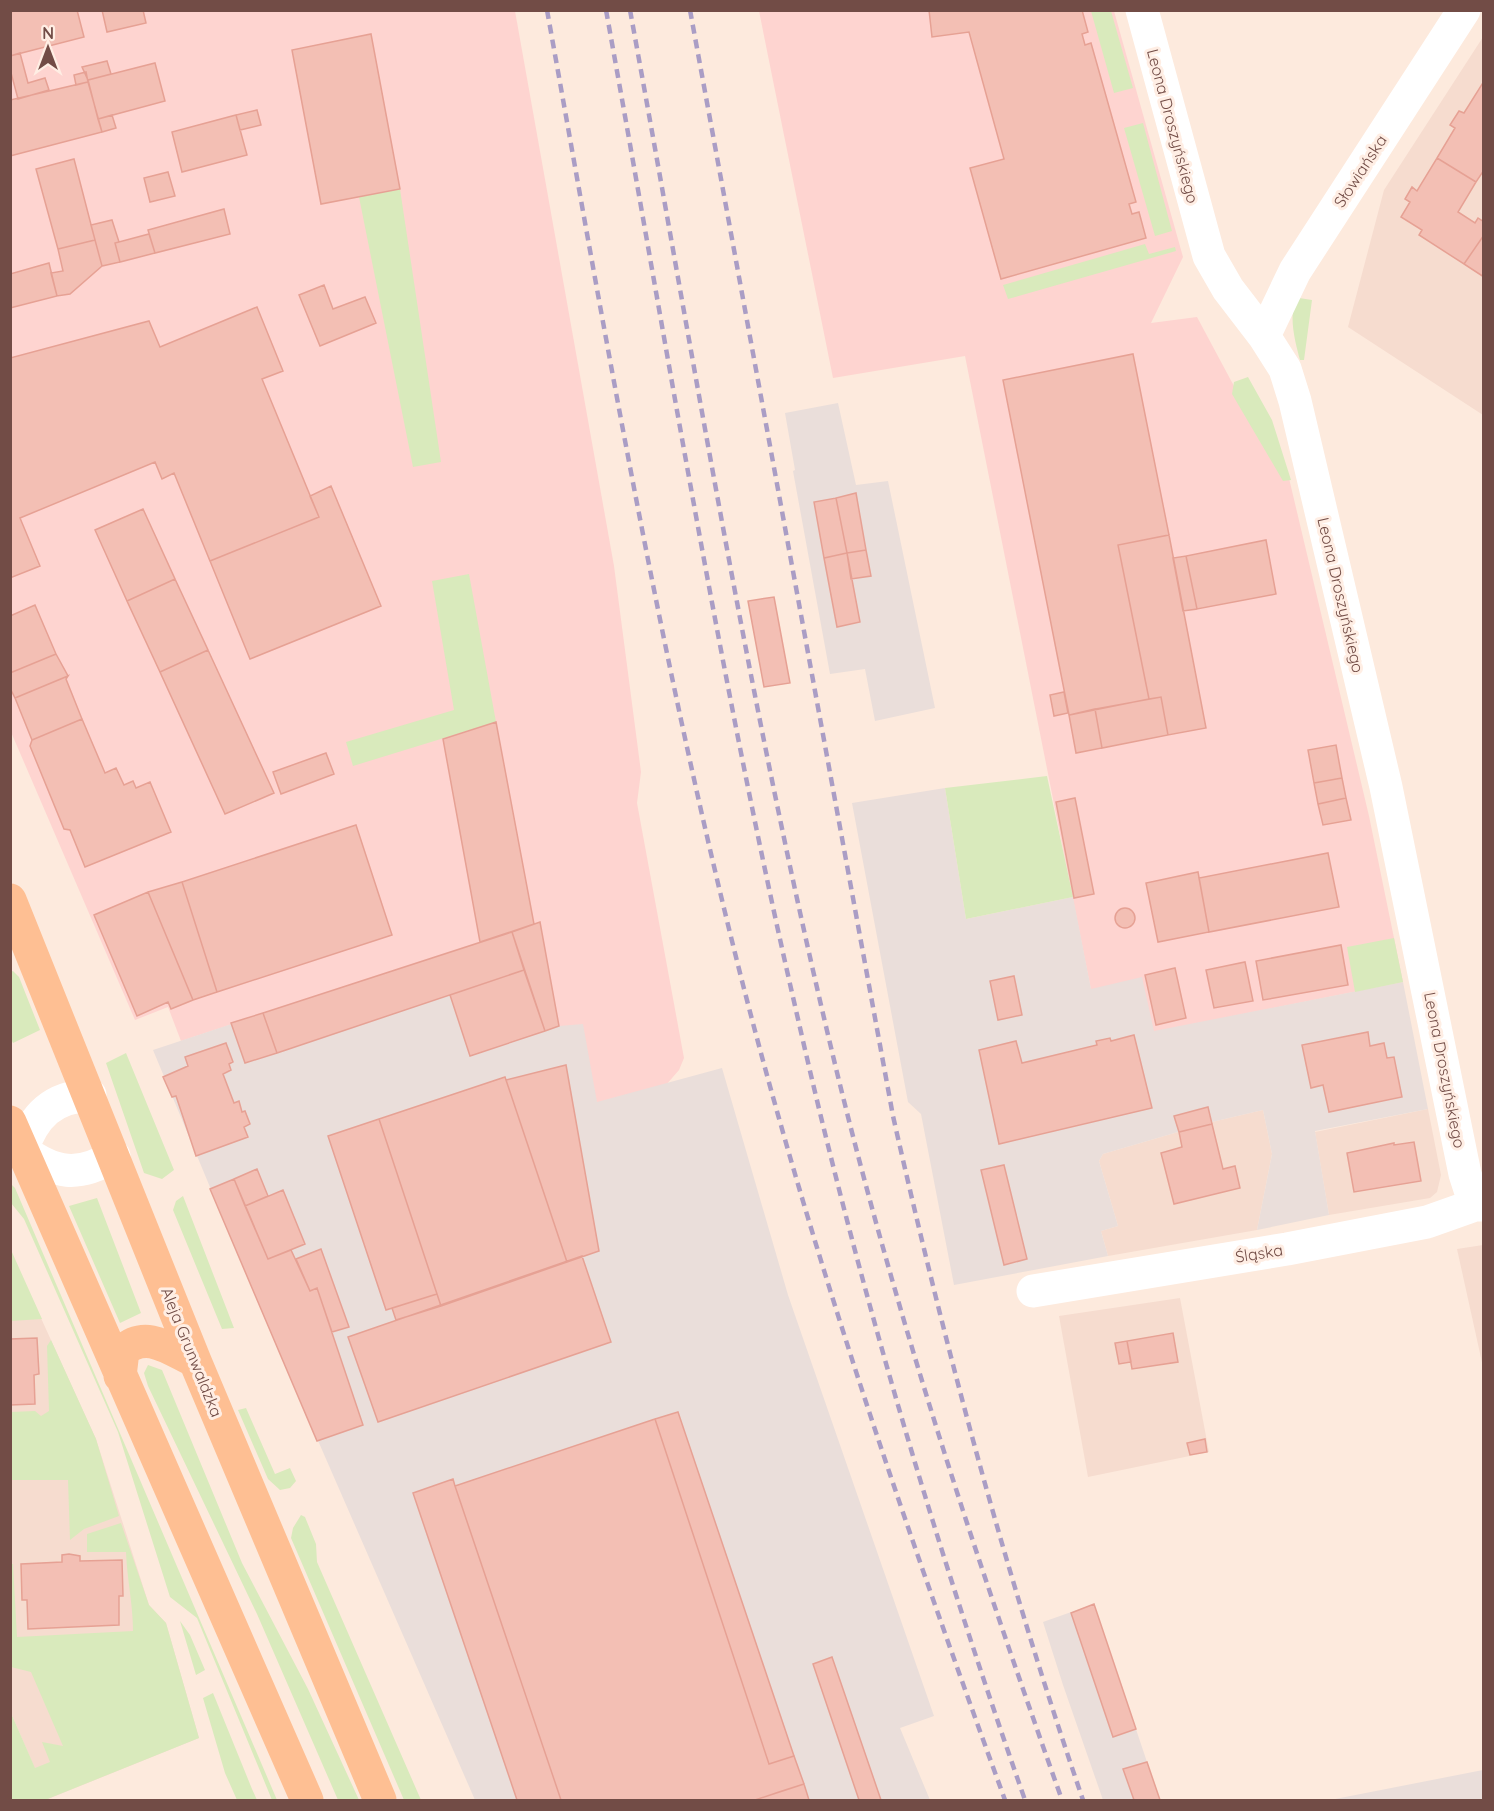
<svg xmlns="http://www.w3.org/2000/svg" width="1494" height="1811" font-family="Quicksand,sans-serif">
<rect width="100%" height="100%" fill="#fdeadd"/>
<path fill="#f6dccf" d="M1483,37V415L1348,327L1384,190Z
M1428,1109L1441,1175L1437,1192L1430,1198L1329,1215L1315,1132Z
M1263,1110L1272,1154L1257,1230L1108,1256L1101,1231L1118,1226L1099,1161L1103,1154L1212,1122Z
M1483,1245H1484L1483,1367L1457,1249Z
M10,1250L96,1439L149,1605L166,1623L199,1738L48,1799L11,1713Z
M1180,1298L1209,1452L1088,1477L1059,1316Z"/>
<path fill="#fed4d0" d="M18,10L515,11L614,566L641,772L637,803L684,1058L679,1070L666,1085L597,1103L559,1026L540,923L181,1041L168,1007L135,1020L11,732L10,12Z
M759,11H1114L1183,257L1151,323L1197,317L1235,388L1288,474L1369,816L1403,982L1154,1032L1091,990L965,356L833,378Z"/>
<path fill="#eadeda" d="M838,403L856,485L888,481L935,708L875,721L865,669L830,674L793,471L795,470L785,413Z
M945,788L966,919L1073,897L1091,989L1142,977L1154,1031L1403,982L1428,1109L1315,1131L1329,1215L1257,1230L1272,1154L1263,1110L1212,1122L1103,1154L1099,1161L1118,1226L1101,1231L1108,1256L954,1285L921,1114L908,1102L852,803Z
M540,922L559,1026L583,1024L597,1102L722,1068L788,1295L934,1716L900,1728L930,1800H475L264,1317L153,1050Z
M1094,1604L1147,1762L1160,1800H1103L1063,1685L1043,1622Z
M1483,1770V1800H1330Z"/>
<path fill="#d9eabc" d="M1091,11H1111L1133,88L1114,93Z
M1143,123L1172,231L1155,236L1124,128Z
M400,189L441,462L413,467L359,197Z
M1145,244L1149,254L1175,247L1176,251L1008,299L1003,285Z
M1299,298L1312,300L1304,360H1300C1296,345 1286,310 1299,298Z
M1248,377L1272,420L1291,480L1283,481L1232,394L1234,382Z
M469,574L496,722L353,766L346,742L454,710L432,581Z
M1047,776L1073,897L966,919L945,788Z
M1394,938L1403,982L1355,992L1347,947Z
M13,971L19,977L40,1030L13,1043L10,1037V972Z
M126,1053L174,1170L162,1179L144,1173L106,1063Z
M10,1183L15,1188L277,1800H272L197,1618L170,1597L118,1432L24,1219L11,1203Z
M183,1196L234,1328L222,1329L173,1210L176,1201Z
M97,1198L141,1313L120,1323L69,1206Z
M11,1250L42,1319L11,1321Z
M51,1340L96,1439L119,1516L84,1529L70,1540L68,1480H11V1412L35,1411L41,1416L49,1411L47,1346Z
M148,1365L162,1370L242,1563L308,1689L359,1800H338L257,1614L148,1386L144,1373Z
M246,1408L275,1474L290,1468L296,1481L290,1488L280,1490L268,1479L238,1410Z
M301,1515L305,1517L316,1544L317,1562L421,1800H404L291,1538L293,1528Z
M121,1523L149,1605L166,1623L199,1738L45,1800H11V1713L35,1768L50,1762L42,1742L63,1746L31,1672L11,1667V1564H13L17,1637L133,1631C133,1604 127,1579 126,1552H87V1534Z
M180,1621L190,1635L205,1670L196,1675Z
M213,1693L252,1789L257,1800H237L225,1773L203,1698Z"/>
<path fill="#f3bfb4" stroke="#e6a194" stroke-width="1.5" d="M18,10H77L84,37L10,56V12Z
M102,10H143L146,23L107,32Z
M929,10H1082L1088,32L1082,34L1085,45L1091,43L1136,202L1129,204L1132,214L1139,212L1146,238L1001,279L970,168L1004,159L969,32L932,37Z
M371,34L400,189L321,204L292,50Z
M20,53L28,83L45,78L49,90L18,99L10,69V56Z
M107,61L111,74L88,80L82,67Z
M155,63L165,101L98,119L88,80Z
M86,72L88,82L76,85L74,75Z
M1484,81V170L1476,182L1437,158L1455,128L1450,125L1459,111L1464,113Z
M88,82L102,132L10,156V100Z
M257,110L261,125L240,130L236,115Z
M112,115L116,128L102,132L98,119Z
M236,115L247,155L182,172L172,132Z
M1437,158L1476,182L1458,212L1475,223L1478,218L1484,222V235L1464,264L1419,235L1422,230L1401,217L1410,202L1405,199L1412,187L1417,191Z
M74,159L95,240L58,249L36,169Z
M168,172L175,196L150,202L144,178Z
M224,209L230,234L155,253L148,230Z
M112,220L119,242L115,243L120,262L102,266L91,225Z
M149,234L155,253L120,262L115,243Z
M1484,235V277L1464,264Z
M95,240L102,266L70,294L57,296L51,273L63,271L58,249Z
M49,263L57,296L10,308V274Z
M324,285L333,309L365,297L376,323L320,346L299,295Z
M257,307L283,371L262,379L319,517L210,561L174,473L162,479L155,462L20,518L40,566L10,578V358L149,321L160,347Z
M1133,354L1169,535L1118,545L1149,699L1069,715L1003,380Z
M331,486L381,606L250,659L210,561L319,517L310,496Z
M856,493L866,550L847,553L836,498Z
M836,498L847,553L824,558L814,502Z
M143,509L175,579L127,601L95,530Z
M1169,535L1206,728L1168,735L1161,697L1149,699L1118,545Z
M1266,540L1276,594L1197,609L1186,556Z
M866,550L871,576L851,579L847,553Z
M847,553L860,622L837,627L824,558Z
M1186,556L1197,609L1183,611L1173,558Z
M175,579L208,650L160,672L127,601Z
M774,597L790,683L764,687L748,601Z
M35,605L56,654L10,673V616Z
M208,650L274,793L225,814L160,672Z
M56,654L68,676L15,698L10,688V673Z
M68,676L66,679L82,719L32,740L15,698Z
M1064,692L1068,713L1054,716L1050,695Z
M1161,697L1168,735L1102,748L1095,709Z
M1095,709L1102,748L1076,753L1069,715Z
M82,719L105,773L116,768L124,785L133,781L136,788L150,782L171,832L85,867L70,830L64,829L30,746L32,740Z
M496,722L534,924L480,942L443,739Z
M1336,745L1342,778L1314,783L1308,750Z
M326,753L334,774L281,794L273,772Z
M1342,778L1346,798L1318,804L1314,783Z
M1075,798L1094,894L1074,898L1056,802Z
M1346,798L1351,820L1323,825L1318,804Z
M356,825L392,935L217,992L182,882Z
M1328,853L1339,907L1209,932L1199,878Z
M1198,872L1209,932L1158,942L1146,883Z
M182,882L217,992L193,1000L148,892Z
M148,892L193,1000L171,1009L168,1002L137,1016L94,915Z
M1115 918a10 10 0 1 1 20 0a10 10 0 1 1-20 0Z
M540,922L559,1026L545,1031L512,932Z
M512,932L524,970L277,1053L263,1013Z
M1341,945L1348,985L1263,1000L1256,961Z
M1245,962L1253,1001L1214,1008L1206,970Z
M1175,968L1186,1018L1156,1025L1145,975Z
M524,970L545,1031L470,1056L450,995Z
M1014,976L1022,1015L998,1020L990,981Z
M263,1013L277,1053L245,1063L231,1023Z
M1368,1032L1370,1046L1384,1043L1387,1058L1394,1057L1402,1097L1329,1112L1323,1085L1311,1088L1302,1045Z
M1134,1035L1152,1108L999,1144L979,1050L1016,1041L1022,1063L1097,1045L1096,1041L1110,1038L1111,1041Z
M226,1043L233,1062L229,1064L231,1070L223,1074L234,1103L239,1101L242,1112L245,1111L250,1124L244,1127L248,1137L196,1156L176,1096L172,1097L163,1077L188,1066L185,1057Z
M566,1065L599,1251L567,1262L506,1080Z
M505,1077L567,1262L441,1306L379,1119Z
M1208,1107L1212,1124L1179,1132L1174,1116Z
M379,1119L437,1294L386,1310L328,1136Z
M1212,1124L1223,1169L1235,1166L1240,1188L1174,1204L1161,1153L1182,1147L1179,1132Z
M1414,1142L1421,1181L1354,1192L1347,1153L1394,1143V1145Z
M1004,1165L1027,1259L1004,1265L981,1170Z
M257,1169L268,1196L245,1206L234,1179Z
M234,1179L268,1259L291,1250L310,1291L317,1288L363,1425L317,1441L210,1189Z
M283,1190L305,1244L268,1259L245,1206Z
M321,1249L349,1327L332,1332L317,1288L310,1291L296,1259Z
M582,1256L611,1342L378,1422L348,1337Z
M437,1294L441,1306L396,1320L392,1308Z
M1173,1333L1178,1362L1132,1369L1127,1341Z
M37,1338L39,1374L34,1375L35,1404L10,1405V1339Z
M1127,1341L1131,1362L1119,1364L1115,1343Z
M678,1412L794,1756L769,1764L655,1419Z
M655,1419L769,1764L794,1756L804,1784L755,1800H561L455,1486Z
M1205,1439L1207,1452L1190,1455L1187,1443Z
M453,1479L455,1486L561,1800H517L413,1493Z
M69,1554L80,1556V1561L122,1560L123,1596H119V1625L28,1629L27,1600H22L21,1564L62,1562V1555Z
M1094,1604L1136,1729L1113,1737L1071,1613Z
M832,1657L881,1800H859L813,1664Z
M1147,1762L1160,1800H1134L1123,1769Z
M804,1784L809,1800H755L779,1792Z"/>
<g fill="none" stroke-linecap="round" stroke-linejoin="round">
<path stroke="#fff" stroke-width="33" d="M1142,10L1209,256L1228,289L1264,336L1285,369L1295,401L1386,787L1465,1174L1475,1205
M1264,336L1295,271L1464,10
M22,1150C55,1174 78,1178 114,1156
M22,1150C34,1115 53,1097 90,1095
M1033,1291L1287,1249L1427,1222L1475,1205H1484"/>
<path stroke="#febf93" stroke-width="33" d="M10,900L195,1361L380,1800
M10,1122L307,1800
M120,1376L123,1351C146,1329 171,1350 195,1361"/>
<path stroke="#aa9dc5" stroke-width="4.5" stroke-dasharray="9 6" stroke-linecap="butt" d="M547,10C603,322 656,634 732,941C804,1233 902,1518 1005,1800
M606,10C667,347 721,686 798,1019C858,1284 935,1544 1025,1800
M630,10C693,354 748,699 829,1039C890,1298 973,1550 1062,1800
M690,10L893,1116C945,1347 1006,1576 1083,1800"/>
</g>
<g text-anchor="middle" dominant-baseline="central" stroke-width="6" stroke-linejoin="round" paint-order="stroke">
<g font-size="16" fill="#724c46" stroke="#ffeee4">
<text transform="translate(1173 126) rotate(75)">Leona Droszyńskiego</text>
<text transform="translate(1360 171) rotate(-57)">Słowiańska</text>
<text transform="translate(1341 595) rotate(77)">Leona Droszyńskiego</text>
<text transform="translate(1445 1070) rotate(79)">Leona Droszyńskiego</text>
<text transform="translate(1259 1253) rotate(-9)">Śląska</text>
<text transform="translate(192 1352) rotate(68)">Aleja Grunwaldzka</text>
</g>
</g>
<rect width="1494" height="1811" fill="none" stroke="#724c46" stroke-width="24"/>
<g transform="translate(48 48)" stroke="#ffeee4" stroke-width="4.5" paint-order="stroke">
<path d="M0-4.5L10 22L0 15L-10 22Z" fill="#724c46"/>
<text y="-9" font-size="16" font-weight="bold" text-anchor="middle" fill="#724c46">N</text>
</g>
</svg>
